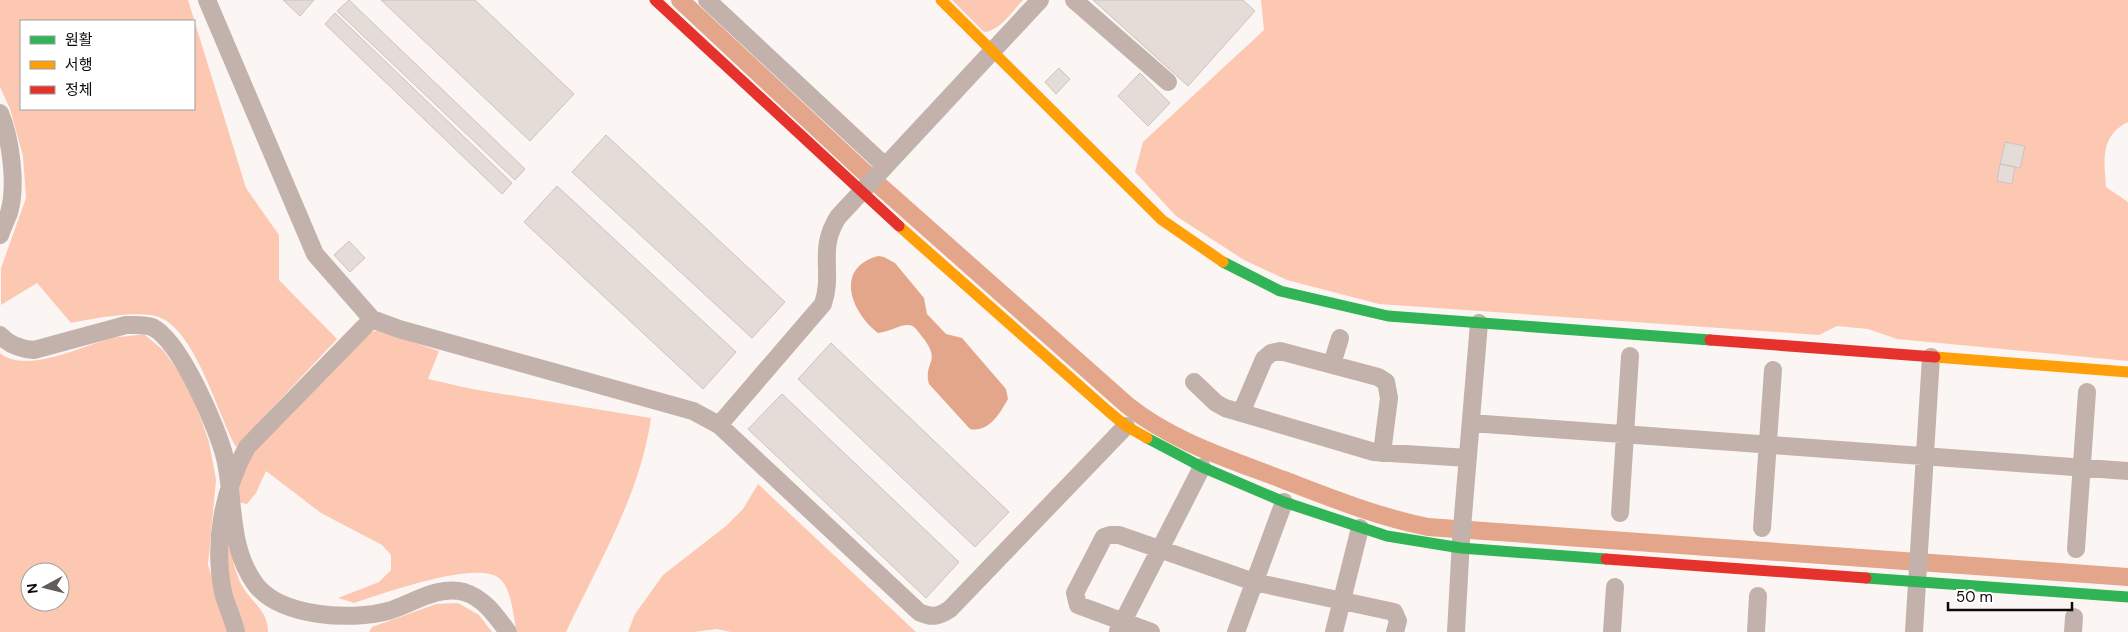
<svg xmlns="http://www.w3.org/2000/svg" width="2128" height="632" font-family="'DM Sans','Noto Sans KR',sans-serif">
<rect width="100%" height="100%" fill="#fbf6f4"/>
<path fill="#fcc8b1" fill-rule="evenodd" d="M0,0H188L246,188L279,235V280L337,339L236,447C218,415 196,333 161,318C141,309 92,319 71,323L37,283L1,305V268L26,198L23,156L10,109L0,87ZM21,21H194V109H21Z
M952,0H1023C1012,11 1000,31 984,32Z
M1261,0H2128V122C2100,136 2104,160 2106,187L2128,202V361L1897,339L1868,329L1837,326L1819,335L1379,304L1287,280L1244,260L1176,216L1135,172L1143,142L1264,30Z
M377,330L439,351L428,379L472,389L651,418C640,495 599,562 566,632H517C513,617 512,588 499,578C475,560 382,594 354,603L338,598L379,582L391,570V555L382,545L321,513L266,471L256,493L247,504L238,502C239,477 242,467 258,447L368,334Z
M144,334L163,350L190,388L209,442L216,480L208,565L228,632H0V353C26,375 84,345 113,338C122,336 134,336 144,334ZM30,572H60V602H30Z
M758,484L916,632H731L717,629L694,632H628L635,614L663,575L726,526L743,509Z
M230,544C233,560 235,575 244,589C254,604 268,612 268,632H245L231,599L224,559Z
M458,603L479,615L492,632H369L372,627L436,604Z"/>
<path fill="#e4a68a" d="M878,256L884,257L895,263L924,298L927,314L946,334L962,338L1006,389L1008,399C1000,413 989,433 970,429L929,384C923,360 944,363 920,334C917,330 914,325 908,325C899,325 889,332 878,333C851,312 834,268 878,256Z"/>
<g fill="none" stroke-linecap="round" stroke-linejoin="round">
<path stroke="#e4a68a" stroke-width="18" d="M680,0L862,170L1127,405C1173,442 1229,459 1284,480C1331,498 1378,517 1428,527L2128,577"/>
</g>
<path fill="#e5dbd7" stroke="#c9c4c2" d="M283,0H314L300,16Z
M349,0L525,169L515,180L337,11Z
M381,0H475L574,94L530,141Z
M1093,0H1243L1255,11L1188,86Z
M335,13L512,183L502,194L325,24Z
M1059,68L1070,79L1056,94L1045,82Z
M1140,73L1170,103L1148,126L1118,96Z
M606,135L785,302L752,338L572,172Z
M2005,142L2025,146L2020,168L2000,164Z
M2000,164L2015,167L2012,184L1997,181Z
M557,186L736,352L703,389L524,222Z
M349,241L365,258L350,272L334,255Z
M831,343L1009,512L975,547L798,379Z
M782,394L959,562L926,598L748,429Z"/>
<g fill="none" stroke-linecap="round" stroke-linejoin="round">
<path stroke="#c3b2ab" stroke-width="18" d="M207,0L315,254L372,319L399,329L693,411L719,425L919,612C932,618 938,617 950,609L1126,426
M707,0L884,165
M1074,0L1168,82
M0,113C11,139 17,186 9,213C6,220 3,227 0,235
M0,335C9,345 21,349 34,350L126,325C135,325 144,324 152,327C180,340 218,429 225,458C235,501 228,548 256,585C281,617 351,621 388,611C412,604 437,585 464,592C484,598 496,616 508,632
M1332,364L1340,338
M1194,382L1216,403L1225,408L1374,452L1468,458
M1241,413L1264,359L1271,353L1280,351L1378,377L1386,382L1389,398L1382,453
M1471,423L2128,471
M719,425L823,304C834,271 817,250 838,217L1040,0
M1620,513L1630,356
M1762,528L1773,370
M2076,549L2087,392
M1118,631L1202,467
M236,632C233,618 226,605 223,592C213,542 223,491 247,447L372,319
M1151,632L1078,605L1075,593L1104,537L1110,535H1119L1254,582L1394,612L1398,621L1395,632
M1236,632L1284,502
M1334,632L1360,528
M1456,632L1461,540L1479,323
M1612,632L1615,587
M1756,632L1758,596
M1914,632L1931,357
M2073,632L2074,617"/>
<path stroke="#30b455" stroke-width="11" d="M1223,262L1280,291L1388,316L1710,340
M1147,438L1202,467L1284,502L1387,536L1461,548L1606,559
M1866,578L2128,597"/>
<path stroke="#ff9f0a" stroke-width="11" d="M941,0L1162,220L1223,262
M899,226L1108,411L1126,426L1147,438
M1935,357L2128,372"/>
<path stroke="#e5322d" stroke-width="11" d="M655,0L899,226
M1710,340L1935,357
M1606,559L1866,578"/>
</g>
<rect x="20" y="20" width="175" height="90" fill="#ffffff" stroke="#9f9d9d"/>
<rect x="30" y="36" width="25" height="8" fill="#30b455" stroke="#9f9d9d"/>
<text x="65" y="45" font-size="15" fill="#100b09">원활</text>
<rect x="30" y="61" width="25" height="8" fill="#ff9f0a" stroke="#9f9d9d"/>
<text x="65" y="70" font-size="15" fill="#100b09">서행</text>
<rect x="30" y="86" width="25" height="8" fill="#e5322d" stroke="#9f9d9d"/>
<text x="65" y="95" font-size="15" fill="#100b09">정체</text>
<g transform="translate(45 587) rotate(263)"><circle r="24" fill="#ffffff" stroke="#9f9d9d"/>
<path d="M0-4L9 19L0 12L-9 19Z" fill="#625d5b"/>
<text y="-8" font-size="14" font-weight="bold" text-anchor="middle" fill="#100b09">N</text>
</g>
<path d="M1948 602v8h124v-8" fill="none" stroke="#100b09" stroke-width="2.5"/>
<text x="1956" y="602" font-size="15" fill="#100b09" stroke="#ffffff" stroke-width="4" paint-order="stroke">50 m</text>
</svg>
